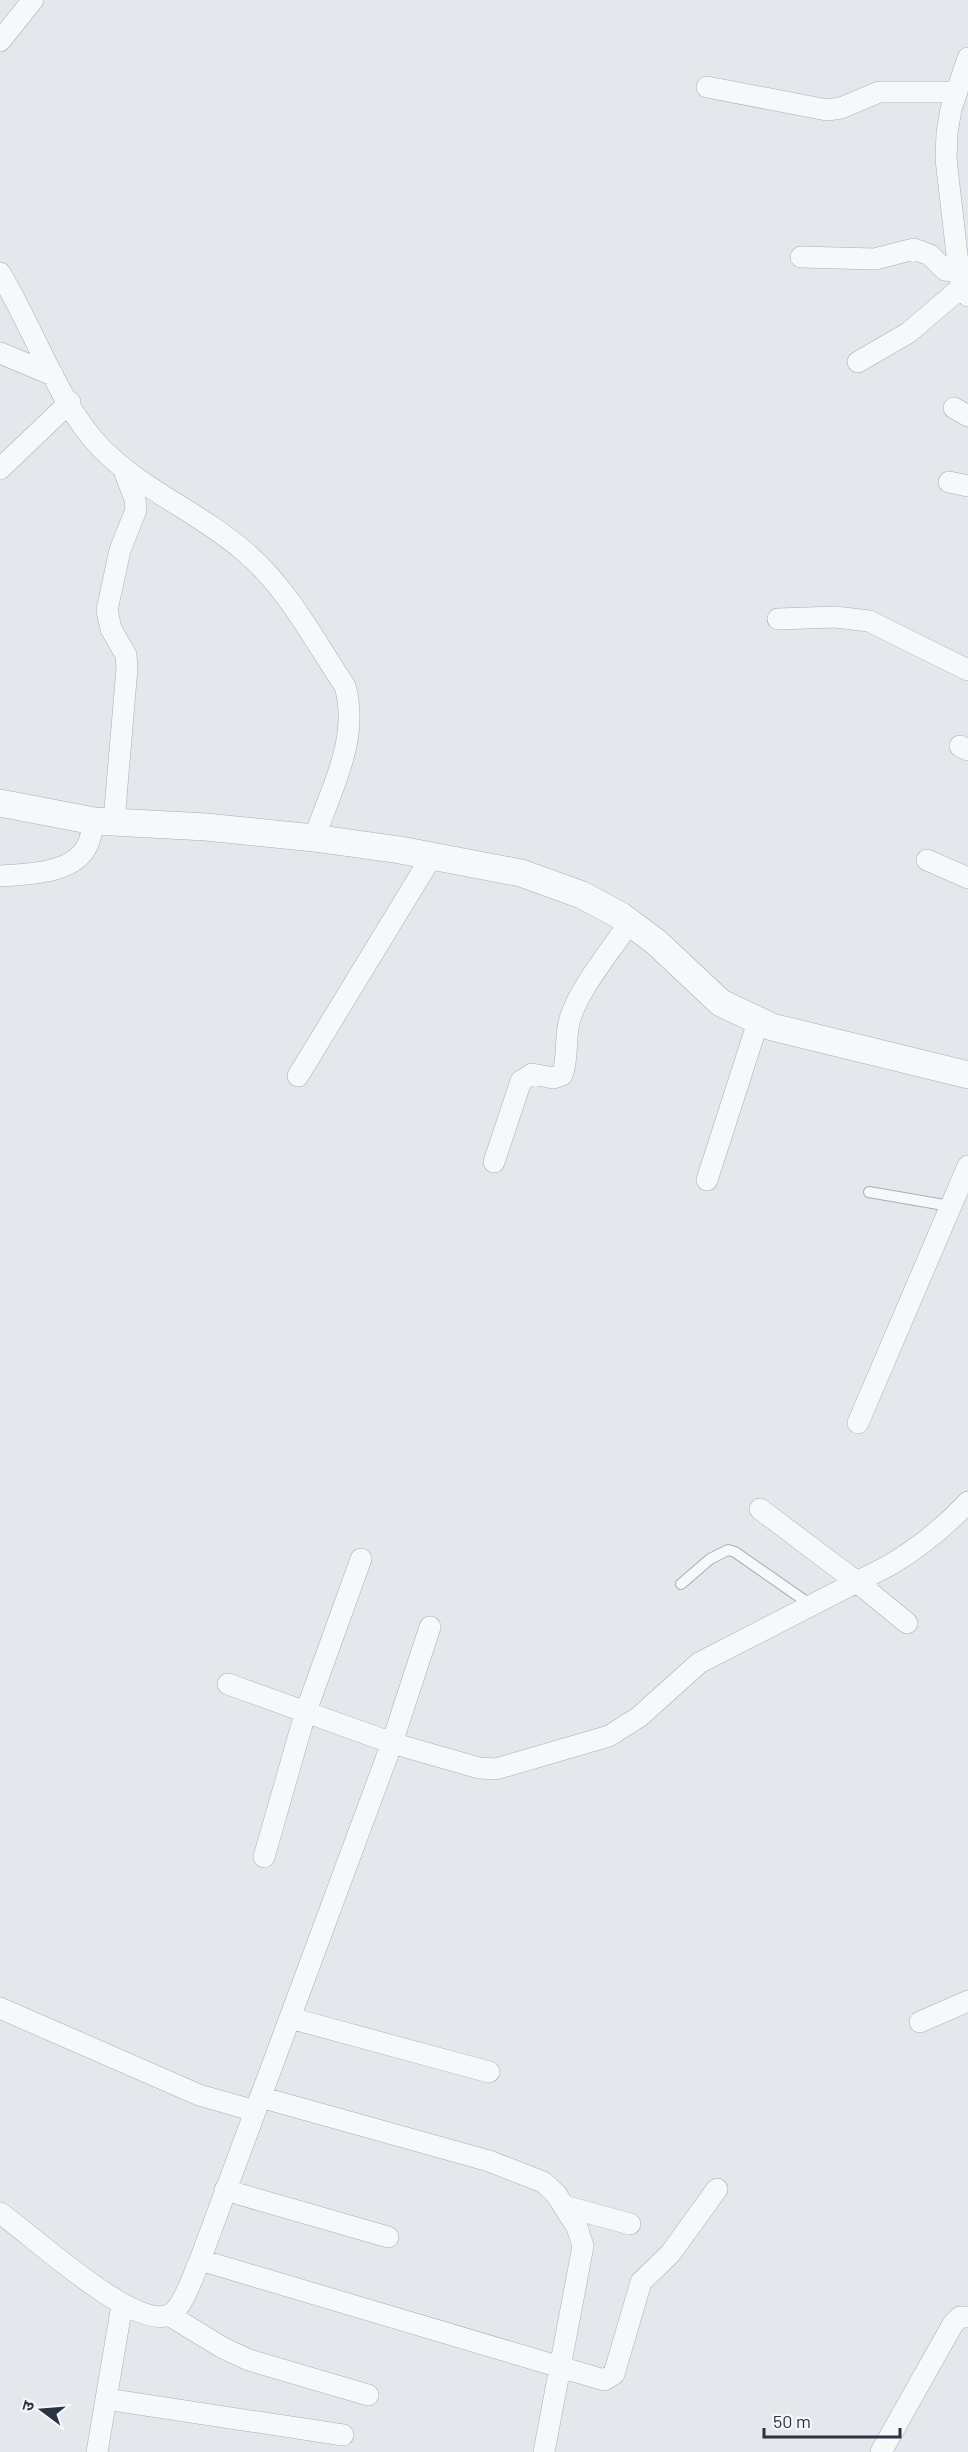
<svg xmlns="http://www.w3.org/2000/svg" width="968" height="2452" font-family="Barlow,'Noto Sans Devanagari',sans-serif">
<rect width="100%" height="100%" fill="#e4e7ec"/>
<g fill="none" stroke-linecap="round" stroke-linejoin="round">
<g stroke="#a9aeb7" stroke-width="12">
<path id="service" d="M869,1192L950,1206
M681,1584L710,1559L728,1550L735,1552L811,1605"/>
</g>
<g stroke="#a9aeb7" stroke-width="22">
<path id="minor" d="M0,41L33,0
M968,58L951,109L947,133L946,159L959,272L962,287L968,296
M707,87L827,110L841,108L879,92H957
M801,257L875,259L914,249L930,255L945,270L959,272
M0,273C33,327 59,406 103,450C144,491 200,513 244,551C287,587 314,640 345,686C360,738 331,790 314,838
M0,353L53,375
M858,362L908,333L962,287
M954,408L968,416
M0,469L70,402
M949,482L968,486
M778,619L835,617L869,621L968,670
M960,746L968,750
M114,821L127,668L126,655L111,629L107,610L120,550L136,510L135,499L123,468
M927,860L968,878
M0,876C27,874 71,874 86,848C91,840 92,829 94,821
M298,1076L432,856
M494,1162L521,1081L532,1074L553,1078L562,1075C569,1058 564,1038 570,1019C579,988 611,951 629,923
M707,1180L758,1022
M858,1423L968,1166
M760,1509L857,1582L907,1623
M228,1684L392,1743L479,1768L496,1769L609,1736L639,1717L699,1663L890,1565C920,1547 944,1528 968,1502
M264,1857L305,1714L361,1559
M0,2008L199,2095L255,2111
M290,2018L489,2072
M920,2022L968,2001
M260,2097L489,2161L543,2182L556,2194L577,2227L583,2246L544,2452
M225,2190L388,2237
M564,2206L630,2224
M0,2213C32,2235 133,2330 169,2315C183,2309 194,2273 200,2260L392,1743L430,1627
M200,2260L604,2380L614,2374L641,2282L670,2254L717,2189
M169,2315L223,2348L249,2360L368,2395
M106,2399L343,2435
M97,2452L122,2305
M881,2452L953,2324L960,2317H968"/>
</g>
<g stroke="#a9aeb7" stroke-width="28">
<path id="tertiary" d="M0,803L94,821L206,827L314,838L400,850L521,873L582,895L621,916L656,942L721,1003L772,1027L968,1075"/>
</g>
<use href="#service" stroke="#f7f8fa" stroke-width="10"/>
<use href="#minor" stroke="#f7f8fa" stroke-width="21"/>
<use href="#tertiary" stroke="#f7f8fa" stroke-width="27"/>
</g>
<g transform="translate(42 2410) rotate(286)" stroke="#f4f6f9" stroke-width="4.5" paint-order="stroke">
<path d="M0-4.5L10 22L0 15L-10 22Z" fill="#2b3445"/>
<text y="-9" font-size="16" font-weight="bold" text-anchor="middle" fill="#2b3445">उ</text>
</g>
<path d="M764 2428v9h136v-9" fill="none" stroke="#2b3445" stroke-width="3"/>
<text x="773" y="2428" font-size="18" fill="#2b3445" stroke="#f4f6f9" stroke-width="4.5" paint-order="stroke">50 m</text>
</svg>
